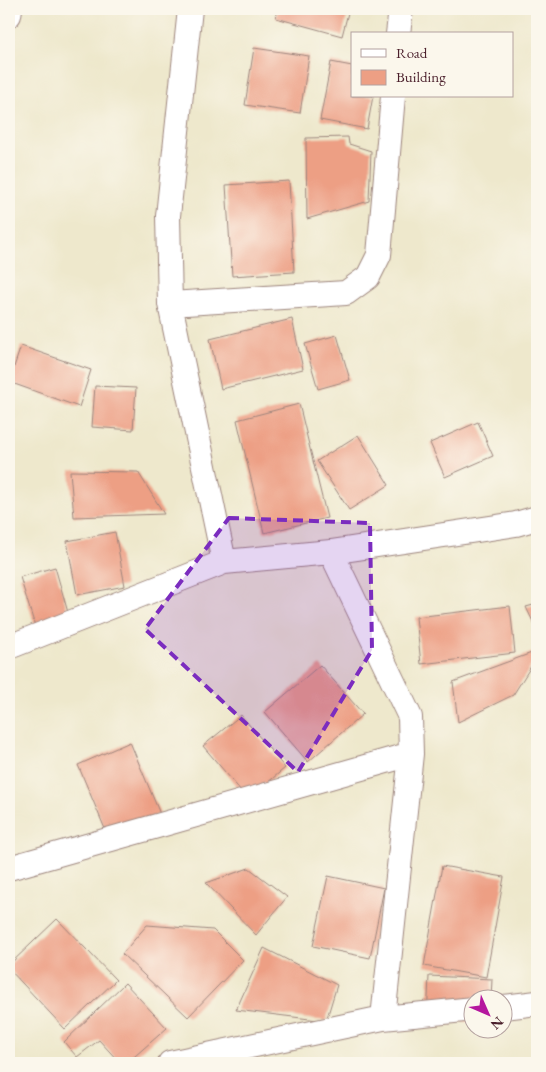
<svg xmlns="http://www.w3.org/2000/svg" width="546" height="1072" font-family="'EB Garamond',serif">
<rect width="100%" height="100%" fill="#fbf7ec"/>
<filter id="ink" filterUnits="userSpaceOnUse"><feTurbulence type="fractalNoise" baseFrequency=".02" numOctaves="2"/><feDisplacementMap in="SourceGraphic" scale="10" xChannelSelector="R" yChannelSelector="G"/><feConvolveMatrix kernelMatrix="1 2 1 2 8 2 1 2 1" color-interpolation-filters="sRGB"/></filter>
<filter id="wash" filterUnits="userSpaceOnUse"><feTurbulence type="fractalNoise" baseFrequency=".0096" numOctaves="4" result="noise"/><feDisplacementMap in="SourceGraphic" scale="20" xChannelSelector="R" yChannelSelector="G"/><feGaussianBlur stdDeviation="1.12" result="paint"/><feColorMatrix in="noise" values="0 0 0 0 0 0 0 0 0 0 0 0 0 0 0 0 0 1.4 0 .05"/><feComposite in="paint" operator="in"/></filter>
<g filter="url(#wash)">
<rect width="100%" height="100%" fill="#eee8cc"/>
<g id="blocks">
<path fill="#ed9f84" d="M278,9H349L342,36L276,18Z
M254,48L309,56L300,113L245,105Z
M331,62L352,66V96H373L367,129L320,120Z
M348,137L349,144L371,151L369,201L307,219L306,138Z
M289,181L294,272L232,276L226,185Z
M292,319L303,369L221,389L210,339Z
M337,335L350,380L318,389L305,344Z
M21,346L91,370L79,407L9,382Z
M95,386L136,388L133,430L92,427Z
M299,404L327,518L264,533L237,420Z
M478,422L493,456L445,477L430,443Z
M358,435L389,485L349,510L317,461Z
M70,471L138,472L164,514L74,517Z
M115,532L125,586L77,595L67,541Z
M55,567L69,616L35,626L20,577Z
M537,604V630L526,607Z
M510,606L515,653L421,664L416,617Z
M537,651V657L513,695L458,722L453,682Z
M320,665L363,714L308,762L265,712Z
M241,715L285,768L248,799L203,746Z
M130,742L160,814L108,836L78,765Z
M442,866L504,877L486,977L424,966Z
M249,868L287,897L256,935L206,883Z
M328,876L384,888L370,958L313,946Z
M57,919L116,980L65,1029L9,969V965Z
M147,925L213,930L243,960L188,1017L122,954Z
M264,948L337,985L326,1021L236,1010Z
M429,976L492,979L491,1000H474V1022L427,1019Z
M125,983L167,1028L127,1063H120L99,1040L77,1057L64,1042Z"/>
</g>
</g>
<g filter="url(#ink)">
<use href="#blocks" fill-opacity="0" stroke="#9c847c" stroke-width="1"/>
<g fill="none" stroke-linecap="round" stroke-linejoin="round">
<g stroke="#9c847c" stroke-width="26">
<path id="minor" d="M9,15L10,9
M398,34L401,9
M170,304L168,216L190,9
M331,552L410,717L411,754L383,1018
M224,562L170,304L346,293L368,277L379,255L393,96
M9,647L224,562L331,552L516,524L537,518
M9,868L411,754
M504,1007L537,1003
M170,1063L383,1018L474,1009"/>
</g>
<use href="#minor" stroke="#fff" stroke-width="24"/>
</g>
</g>
<path fill="#7b2cbf" fill-opacity="0.2" stroke="#7b2cbf" stroke-width="4" stroke-dasharray="10 6" stroke-linejoin="round" d="M229,518L370,523L372,650L298,772L145,629Z"/>
<rect width="546" height="1072" fill="none" stroke="#fbf7ec" stroke-width="30"/>
<rect x="351" y="32" width="162" height="65" fill="#fbf7ec" stroke="#b4a19f"/>
<rect x="361" y="49" width="25" height="8" fill="#ffffff" stroke="#b4a19f"/>
<text x="396" y="58" font-size="15" fill="#4a1f2b">Road</text>
<rect x="361" y="70" width="25" height="15" fill="#ed9f84" stroke="#b4a19f"/>
<text x="396" y="82" font-size="15" fill="#4a1f2b">Building</text>
<g transform="translate(488 1014) rotate(135)"><circle r="24" fill="#fbf7ec" stroke="#b4a19f"/>
<path d="M0-4L9 19L0 12L-9 19Z" fill="#b5179e"/>
<text y="-8" font-size="14" font-weight="bold" text-anchor="middle" fill="#4a1f2b">N</text>
</g>
</svg>
